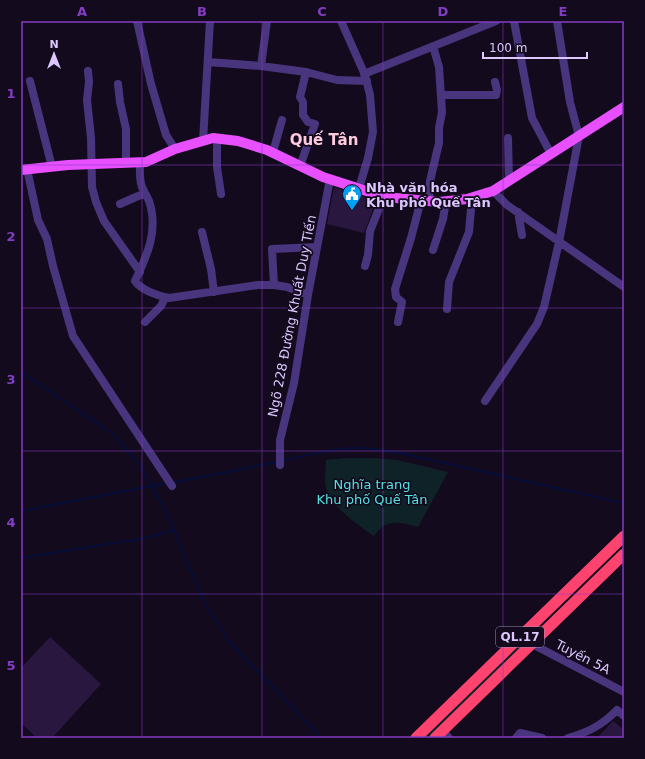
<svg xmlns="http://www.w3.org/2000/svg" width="645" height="759" font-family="'DejaVu Sans',sans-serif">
<rect width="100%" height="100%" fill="#130b1d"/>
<path fill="#0e2227" d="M345,458H375L397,460L448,472L418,527C399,522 387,518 374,536C359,526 330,506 326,488C324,480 326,469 326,460Z
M528,636L530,637V640L430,738H421Z"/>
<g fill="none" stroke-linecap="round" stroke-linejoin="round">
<path stroke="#070d3a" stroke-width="2" d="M21,372L113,434L139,464L166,511L204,602L231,644L322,738
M281,461C307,456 335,447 361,448C373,448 384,451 395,452L624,503
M171,483L277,462
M21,511L167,483
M21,558L146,538L173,530"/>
</g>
<path fill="#29173f" d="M334,187L376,201L364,233L327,224Z
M50,637L101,684L52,738H37L21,723V668Z
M613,721L624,730V738H597Z"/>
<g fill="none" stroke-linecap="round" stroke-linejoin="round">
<path stroke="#49357e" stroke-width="8" d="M137,21L151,84L166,135L175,149
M341,21L365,75L370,95L373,132L368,158L359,188
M514,21L532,118L551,154
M208,62L261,66L306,72L337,80L367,81
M261,66L267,21
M88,71L89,82L87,100L91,138L92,187L96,202L104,221L140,272
M364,74L496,21
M30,81L52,167
M118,84L120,102L126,129V163
M441,95H496L497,90L495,82
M508,138L509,181
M217,139V167L221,194
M203,141L210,21
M273,152L282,120
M140,163C140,171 139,179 142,187C144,192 147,196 149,201C159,230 147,256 135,281C141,290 158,296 169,298L258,285H274L287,287L308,295
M300,166L315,124L308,122L303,115V102L300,97L306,72
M27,169L38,220L47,239L53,266L73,336L172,486
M493,191L507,205L624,287
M429,201L430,181L439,143V128L442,112L439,67L433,46
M120,204L145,193
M518,212L522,235
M202,232L211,269L214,292
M433,250L443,219L446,201
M365,266L368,255L370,231L384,196
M274,285L272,249L317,247
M447,309L449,282L469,232L472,198
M145,322L161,306L165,298
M398,322L402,302L396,297L395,289L411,238L421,200
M485,401L537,324L544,307L559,242L579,136L570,102L557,21
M280,465V440L294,383L308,295L330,179
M532,644L624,692
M443,731L449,738
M516,738L520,733L542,738
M568,738C589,732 602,725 617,710L624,716"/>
<path stroke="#e84fff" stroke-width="10" d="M21,170L68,165L146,162L175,149L213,138L238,141L267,150L323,177L385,197L439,202L467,199L493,191L624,107"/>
<path stroke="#ff436f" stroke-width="11" d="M416,738L624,536
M435,738L624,554"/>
</g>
<path fill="none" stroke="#853cc5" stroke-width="1" stroke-opacity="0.55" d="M142,21V738M262,21V738M383,21V738M503,21V738M21,165H624M21,308H624M21,451H624M21,594H624"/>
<defs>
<g id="civic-pin" transform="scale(1)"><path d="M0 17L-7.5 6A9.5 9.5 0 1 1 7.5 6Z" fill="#009ff3" stroke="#130b1d"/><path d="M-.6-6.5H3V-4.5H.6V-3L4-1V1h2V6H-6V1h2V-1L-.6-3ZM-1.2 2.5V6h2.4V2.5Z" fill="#fff"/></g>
</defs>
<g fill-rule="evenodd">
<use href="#civic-pin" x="352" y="194"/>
</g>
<g text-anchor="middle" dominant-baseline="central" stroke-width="3.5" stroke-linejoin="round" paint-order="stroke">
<rect fill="#130b1d" stroke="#a08fbb" stroke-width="1" x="496" y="627" width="48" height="20" rx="3"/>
<g font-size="12" font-weight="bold" fill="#dcc8ff">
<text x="520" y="637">QL.17</text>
</g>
<g font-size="13" font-weight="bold" fill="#dcc8ff" stroke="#130b1d" text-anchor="start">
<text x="366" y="187">Nhà văn hóa<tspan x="366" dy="15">Khu phố Quế Tân</tspan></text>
</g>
<g font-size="13" fill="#dcc8ff" stroke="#130b1d">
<text transform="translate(292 316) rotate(-79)">Ngõ 228 Đường Khuất Duy Tiến</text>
<text transform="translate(583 657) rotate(27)">Tuyến 5A</text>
</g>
<g font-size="13" fill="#52e1e0" stroke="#130b1d">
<text x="372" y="484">Nghĩa trang<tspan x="372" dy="15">Khu phố Quế Tân</tspan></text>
</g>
<g font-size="15" font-weight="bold" fill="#ffcade" stroke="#130b1d">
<text x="324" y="140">Quế Tân</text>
</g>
</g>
<rect width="645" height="759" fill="none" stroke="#130b1d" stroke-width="44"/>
<g transform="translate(54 54)" stroke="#130b1d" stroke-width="3" paint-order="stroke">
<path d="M0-3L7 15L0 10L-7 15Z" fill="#dcc8ff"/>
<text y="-6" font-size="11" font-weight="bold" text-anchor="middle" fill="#dcc8ff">N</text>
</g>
<path d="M483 52v6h104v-6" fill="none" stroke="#dcc8ff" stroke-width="2"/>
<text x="489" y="52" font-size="12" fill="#dcc8ff" stroke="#130b1d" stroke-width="3" paint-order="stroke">100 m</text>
<rect x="22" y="22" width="601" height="715" fill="none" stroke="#853cc5" stroke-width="1.5"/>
<g font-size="13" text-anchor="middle" font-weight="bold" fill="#853cc5">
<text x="82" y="16">A</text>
<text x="202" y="16">B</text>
<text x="322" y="16">C</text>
<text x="443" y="16">D</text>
<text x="563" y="16">E</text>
<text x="11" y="98">1</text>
<text x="11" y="241">2</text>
<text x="11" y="384">3</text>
<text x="11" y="527">4</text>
<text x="11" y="670">5</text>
</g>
</svg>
